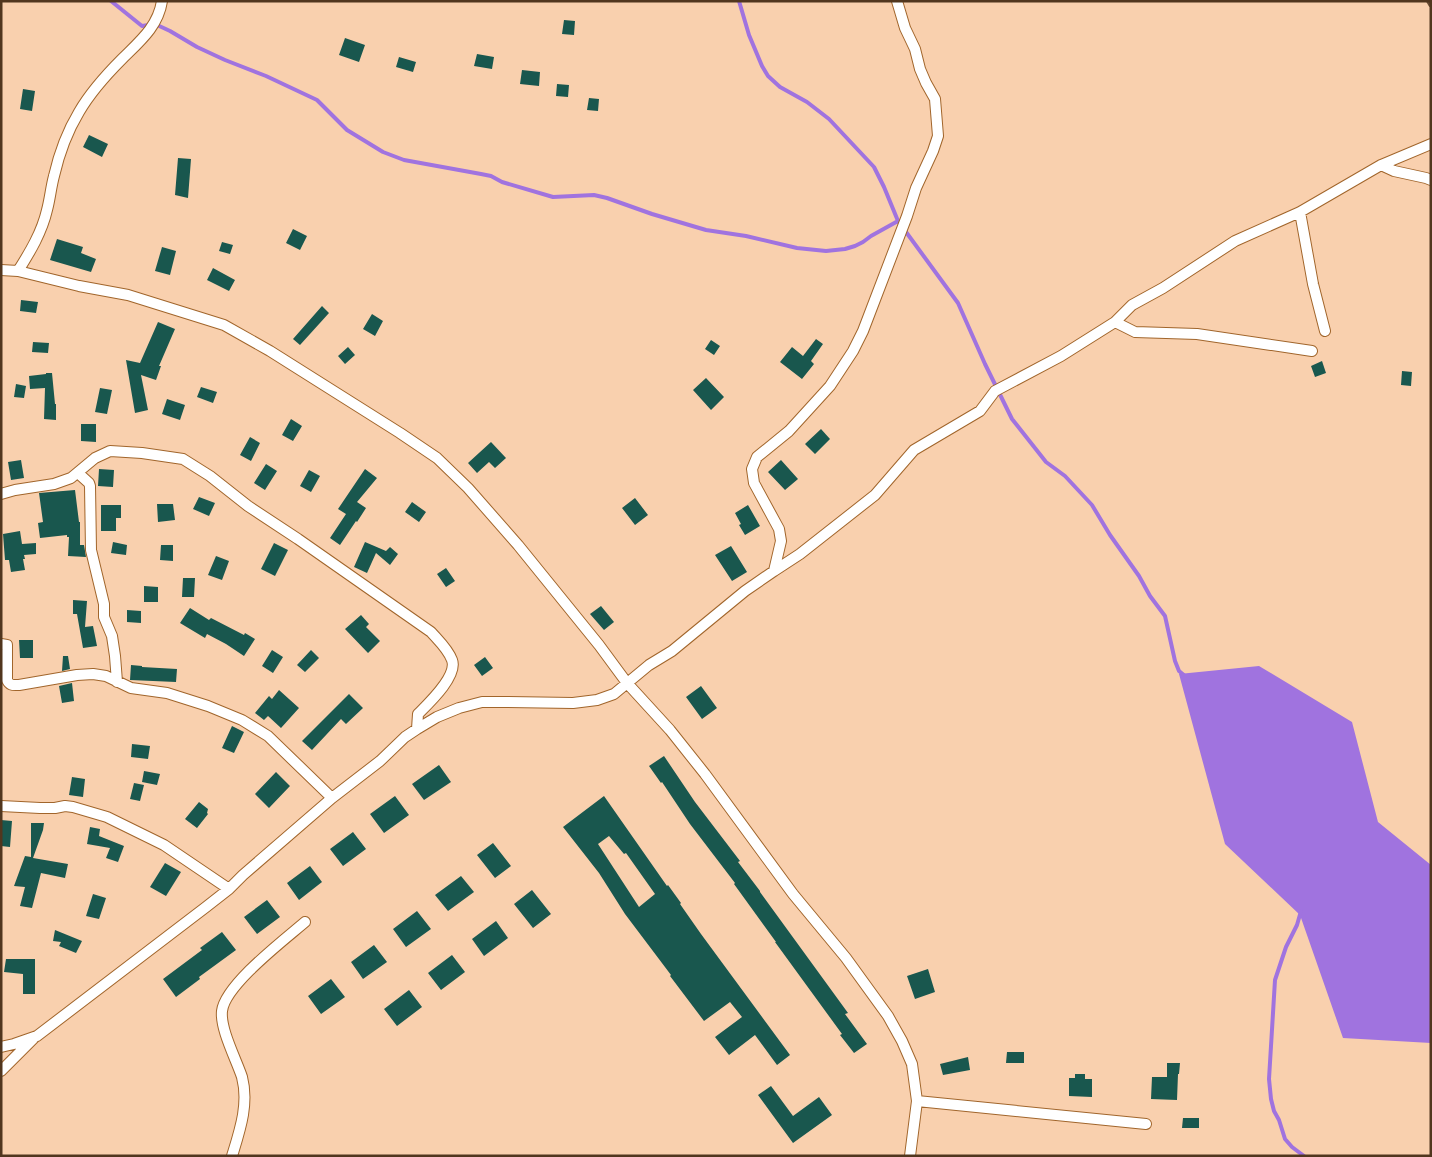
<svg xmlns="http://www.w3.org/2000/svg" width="1432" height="1157" font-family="Barlow,sans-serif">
<rect width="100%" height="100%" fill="#f9d0ae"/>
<path fill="#a073df" d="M1259,666L1352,722L1378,822L1431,865V1043L1343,1038L1300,915L1225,844L1179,674Z"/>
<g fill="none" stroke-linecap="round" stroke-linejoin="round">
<path stroke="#a073df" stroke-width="4" d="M111,1L142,26L155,24L170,31L197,47L225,60L266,76L317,100L347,130L383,152L404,160L481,174L491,176L502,182L553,197L594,195L607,198L652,214L706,230L746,236L797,248L826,251L845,249L855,246L863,242L871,236L898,221
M739,1L749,35L762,66L768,76L780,87L807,102L829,119L874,167L884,187L898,221L958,303L985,364L1012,419L1046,462L1065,476L1092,505L1110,535L1139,576L1150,596L1165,616L1175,661L1179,671L1185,676
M1301,911L1297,925L1286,947L1275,980L1269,1079L1271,1099L1274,1111L1279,1120L1285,1139L1292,1147L1304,1156"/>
</g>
<path fill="#19574e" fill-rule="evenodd" d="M564,20L575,21L574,35L562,34Z
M345,38L365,45L359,62L339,55Z
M477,54L494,57L492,69L474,66Z
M399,57L416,62L413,72L396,67Z
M522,70L540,72L539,86L520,84Z
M557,84L569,85L568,97L556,96Z
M23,89L35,91L32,111L20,109Z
M589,98L599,99L598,111L587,110Z
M89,135L108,144L102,157L83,147Z
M178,158L191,159L188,198L175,195Z
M293,229L307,236L300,250L286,243Z
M57,239L83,247L81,253L96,259L91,272L50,260Z
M222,242L233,245L230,254L219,251Z
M162,247L176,251L170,275L155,271Z
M213,268L235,280L229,291L207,280Z
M21,300L38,302L36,313L20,311Z
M322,306L329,313L300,345L293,339Z
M372,314L383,321L375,336L363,329Z
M158,322L175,329L159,366H161L156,380L141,375L148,410L135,413L126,360L140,363Z
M816,339L823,344L811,361L814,364L802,379L780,362L792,347L803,356Z
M711,340L720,346L714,355L705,349Z
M33,342L49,343L48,353L32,352Z
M348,347L355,355L345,364L338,356Z
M1322,361L1326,373L1315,377L1311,366Z
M1402,371L1412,372L1411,386L1401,385Z
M46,373H52L55,404H56V420L44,419L45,388L30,389L29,376L46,374Z
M706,378L724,397L711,410L693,390Z
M16,384L26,386L24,398L14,397Z
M201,387L217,392L213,403L197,397Z
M100,388L112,390L107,414L95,412Z
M167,399L185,405L180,420L162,414Z
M291,419L302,426L293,441L282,435Z
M81,424H96V442L81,441Z
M821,429L830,439L815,454L805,444Z
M250,437L260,443L251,461L240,455Z
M491,442L506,458L495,468L489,462L477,473L468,463Z
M21,460L24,478L11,480L8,462Z
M781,460L798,479L785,490L768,472Z
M266,464L277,471L265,490L254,483Z
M99,469L114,470L113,487L98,486Z
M365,469L377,478L357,502L366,508L357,522L356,521L340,545L330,538L346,514L338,509Z
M309,470L320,476L311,492L300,486Z
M75,490L79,522H80V545H84L86,557L68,556L69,537H67V535L40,538L38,523L43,522L39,493Z
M199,497L215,503L209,516L193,509Z
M635,498L648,515L635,525L622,508Z
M412,502L426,512L419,522L405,512Z
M157,504H173L175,520L158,522Z
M101,505H121V518H116V531H101Z
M748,505L760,526L745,535L739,525L741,524L735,513Z
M20,531L22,544L36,543V554L24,555L25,559H23L25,570L11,572L9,560H5L3,534Z
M113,542L127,545L126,555L111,553Z
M365,542L386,551L390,547L398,554L390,565L376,553L367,573L354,567Z
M274,543L288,550L275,576L261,569Z
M161,545H173V561L160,560Z
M731,546L747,572L732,581L715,555Z
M216,556L229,561L222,580L208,575Z
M446,568L455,581L446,587L437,574Z
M183,578H195L194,597H182Z
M144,586L158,587V602H144Z
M73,600L87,601L85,627L93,626L97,646L83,648L77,614H73Z
M601,606L614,622L604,630L590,614Z
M190,608L209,620L211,618L244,635L245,633L255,639L244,656L226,644L207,634L205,638L180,623Z
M127,610L141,611V623L127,622Z
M361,615L369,624L366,627L380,641L368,653L345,629Z
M19,640H33V658H20Z
M272,650L283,657L273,673L262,666Z
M311,650L319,658L305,672L297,665Z
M63,656H68L70,669L62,671Z
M485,657L493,668L482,676L474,665Z
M131,665L142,666V667L177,669L176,682L130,680Z
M72,683L74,701L62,703L59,686Z
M701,686L717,708L702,719L686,697Z
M279,690L299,708L281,728L268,716L264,720L255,713L269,696L272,699Z
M349,694L363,708L346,724L341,719L312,750L302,741Z
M232,726L244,732L234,753L222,748Z
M132,744L150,746L148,759L131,757Z
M664,756L695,802L740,861L738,862L760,891V892L848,1013L845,1014L867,1044L854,1053L840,1035L842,1034L775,942H776L734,884L735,883L690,824L662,782L661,783L649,766Z
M439,765L451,782L424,800L412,784Z
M144,771L160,774L157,785L142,782Z
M276,772L290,786L269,808L255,794Z
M72,777L85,779L83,797L69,795Z
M134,783L144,785L140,801L130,799Z
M395,796L409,815L384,833L370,814Z
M604,796L667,886L668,885L681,903L680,904L701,934L790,1055L777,1065L755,1035L729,1055L715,1037L742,1017L730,1002L704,1021L670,976L671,975L625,914L599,873L563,827ZM609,836L624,854L626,853L655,894L639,907L598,844Z
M199,802L208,809L207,813L208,814L197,828L185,819Z
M1,820L12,821L10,847L1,846Z
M31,823H44L43,830L33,858L68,864L65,878L41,873L32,908L20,906L25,887L14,886L25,856L31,857Z
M90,827L100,829L99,836L124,846L118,862L106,858L110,848L87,844Z
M353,832L366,849L343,866L330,849Z
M493,843L511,866L495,878L477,855Z
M165,863L181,872L166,896L150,887Z
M310,866L322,882L299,900L287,883Z
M461,876L474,892L448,911L435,895Z
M532,890L551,914L533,928L514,904Z
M93,894L106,898L99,919L86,916Z
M267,900L280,917L257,934L244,917Z
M417,911L431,929L406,947L393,929Z
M496,921L508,938L484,956L472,939Z
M55,930L82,941L76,953L59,946L61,942L53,941Z
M222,932L236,950L199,977L200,979L176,997L163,979L202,950L200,948Z
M374,945L387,962L363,979L351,962Z
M452,955L465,972L441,990L428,973Z
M6,959H35V994H23V974L4,972Z
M928,969L935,992L915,999L907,976Z
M331,979L345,997L321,1014L308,996Z
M409,990L422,1007L397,1026L384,1009Z
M1007,1052H1024V1063H1006Z
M968,1057L970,1070L943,1075L940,1064Z
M1167,1063H1180L1179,1074H1178L1177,1100L1151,1099L1152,1077H1167Z
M1075,1074H1085V1079H1092V1097L1069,1096V1078H1075Z
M771,1086L793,1116L819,1097L832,1115L793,1143L758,1095Z
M1183,1118H1199V1128H1182Z"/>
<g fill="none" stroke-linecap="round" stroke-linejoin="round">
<g stroke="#a1652b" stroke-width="12">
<path id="street" d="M1381,165L1394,171L1426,178L1431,180
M1300,212L1313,284L1325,331
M1,270L18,271L79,286L128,295L224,325L270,351L400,433L437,458L468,488L518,545L599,645L627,683L670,730L705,774L793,894L846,958L888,1016L902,1041L912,1064L917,1101L910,1156
M18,271C30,252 42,232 47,210C50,199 51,187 54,176C59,154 67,132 79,112C90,93 106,75 122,59C139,42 158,27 162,1
M1115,322L1135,332L1197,334L1312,351
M78,473L89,483L90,486L91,550L104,604V617L112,636L115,656L117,682
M1,494L15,490L54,484L71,478L95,458L110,451L142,453L183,459L210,476L248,506L298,539L431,632C438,640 448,649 452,660C458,676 429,703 418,714L417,729
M774,571L800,554L875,495L914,450L980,411L995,391L1061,356L1115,322L1132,305L1163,288L1235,241L1300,212L1381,165L1431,144
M1,644L7,645V680C10,686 13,685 19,685L77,675L93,674L106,676L131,688L167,693L208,706L242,720L268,736L332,798
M1,806L40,808H55L65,806L73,807L107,817L164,845L229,889
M1,1047L14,1044L37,1036L206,907L229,889L243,875L332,798L380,761L405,737L417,729L437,717L459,708L482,702H508L573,703L597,700L614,694L649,665L672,651L745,591L774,571L781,541L779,529L754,483L752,469L757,457L789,431L830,386L853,351L863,331L907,216L916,188L933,151L938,136L935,99L926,83L920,69L915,49L905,28L897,1
M1,1071L34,1038
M917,1101L1146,1124
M232,1156C240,1130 249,1104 242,1077C236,1059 220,1029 222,1011C225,985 284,940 305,922"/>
</g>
<use href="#street" stroke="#fff" stroke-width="10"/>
<path stroke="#6a4d34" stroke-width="4" stroke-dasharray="8 4" stroke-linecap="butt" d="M1428,1L1431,6"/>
</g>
<rect width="1432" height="1157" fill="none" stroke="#51361e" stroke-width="5"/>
</svg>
